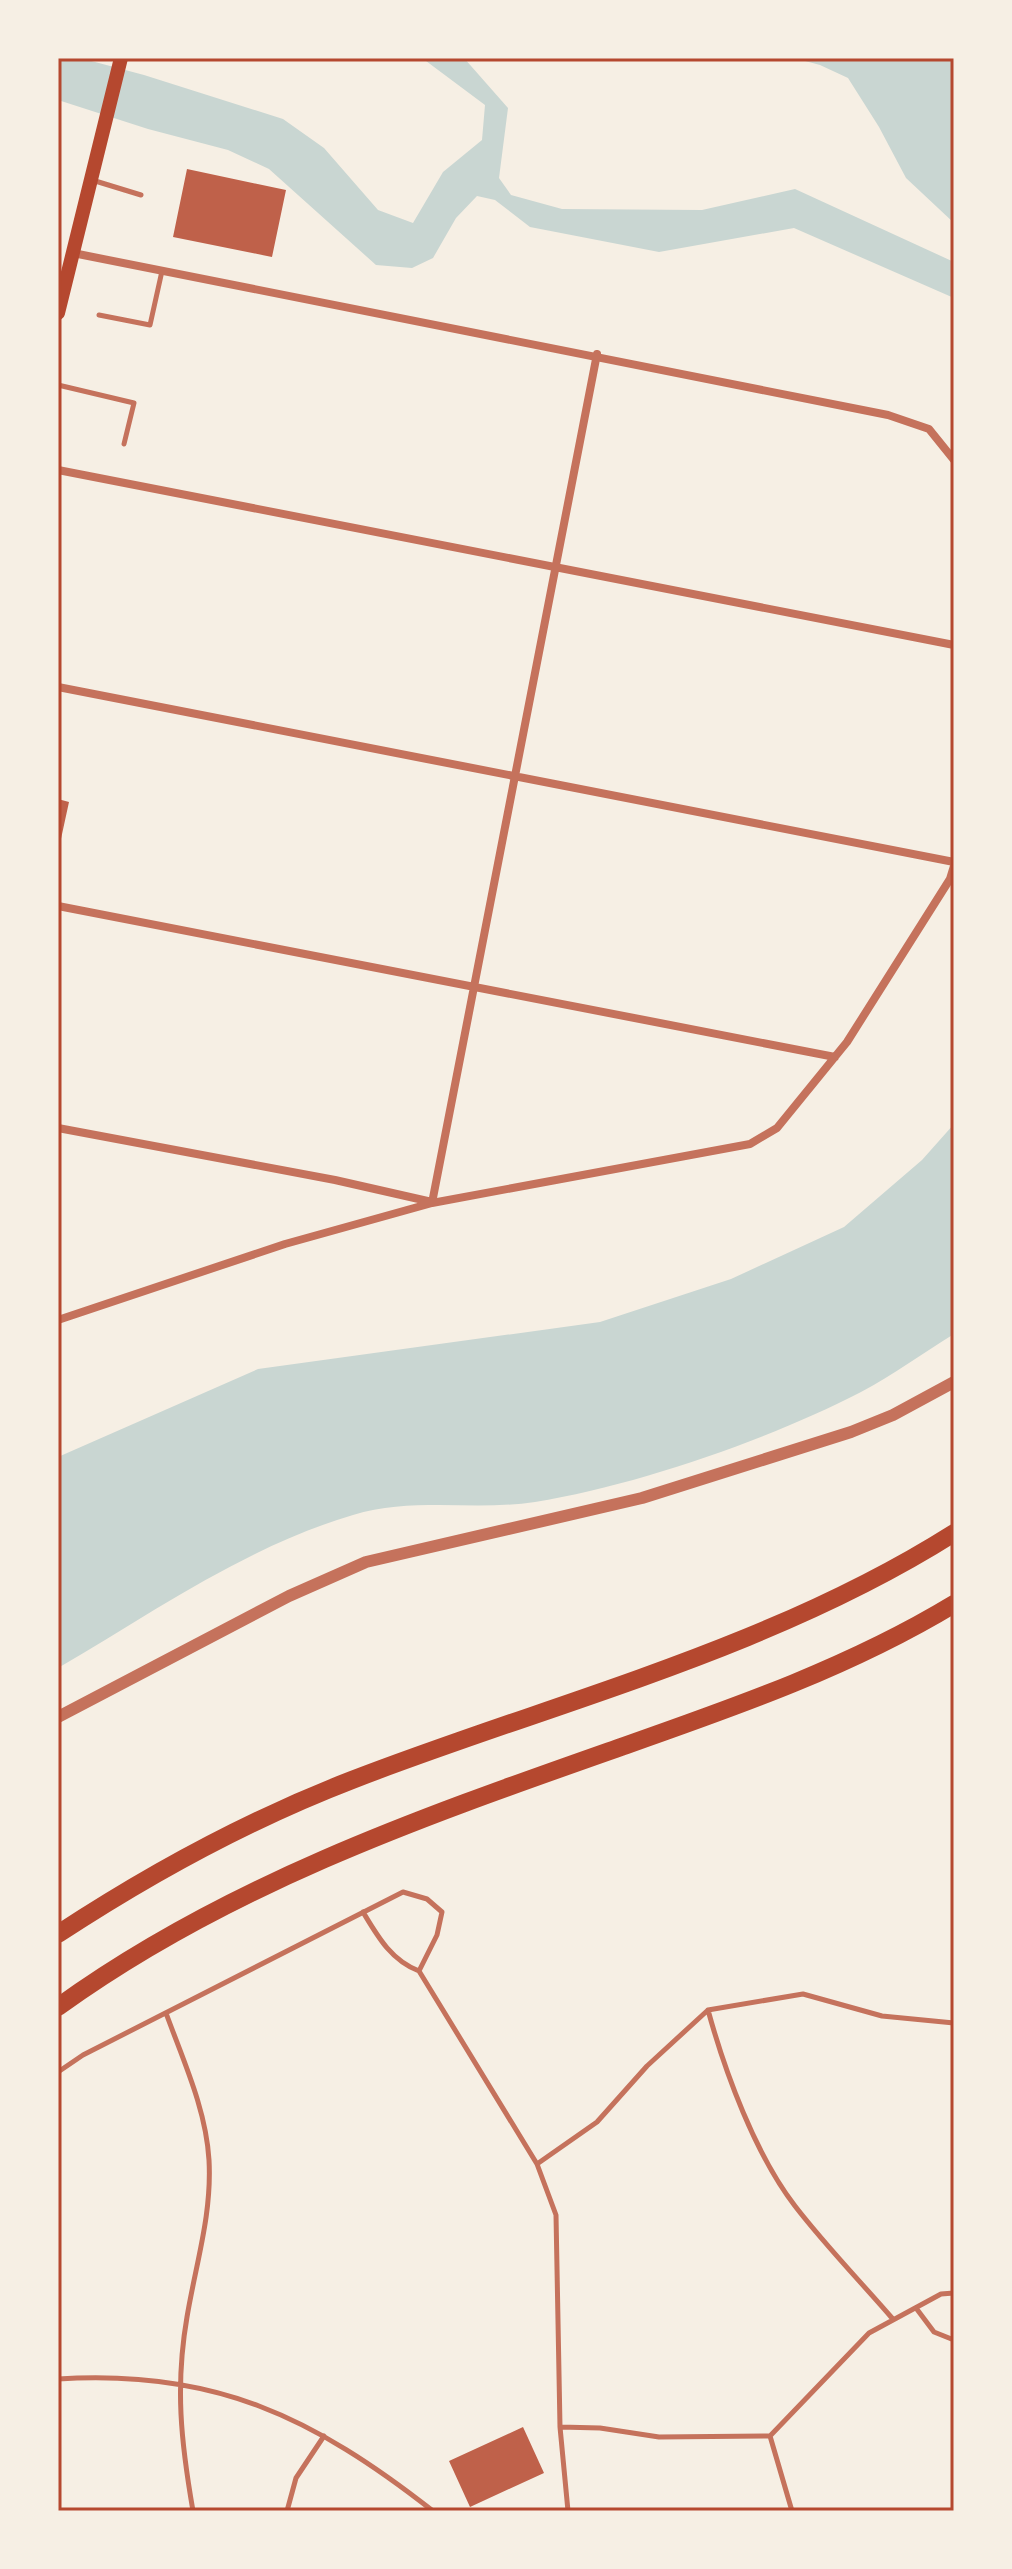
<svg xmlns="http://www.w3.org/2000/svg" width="1012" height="2569" font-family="'Exo 2',sans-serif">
<rect width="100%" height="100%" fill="#f6efe4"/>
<path fill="#c9d6d2" d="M58,58H80L144,75L283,119L324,148L378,210L413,223L443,172L482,140L485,105L422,58H464L508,108L499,178L511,195L562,209L702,210L795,189L954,262V298L794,228L659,252L530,227L495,200L477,196L456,218L433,258L412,268L376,265L269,169L228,150L148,129L58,100Z
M794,58H954V223L906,178L879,127L848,78L820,65Z
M954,1124V1334C923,1353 893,1375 861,1392C768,1440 638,1485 535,1502C475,1511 412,1497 353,1515C245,1547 154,1612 58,1668V1457L258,1369L600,1322L731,1279L844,1227L922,1160Z"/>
<path fill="#bf614a" d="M187,169L286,190L272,257L173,237Z
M58,799L69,802L59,848H58Z
M523,2427L544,2473L470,2507L449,2461Z"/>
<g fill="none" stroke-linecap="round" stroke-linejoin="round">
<path stroke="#c5725c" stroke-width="5" d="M92,180L141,195
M99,315L150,325L162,271
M58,385L134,403L124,444
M363,1912C378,1937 391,1960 419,1971L537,2164L556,2215L560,2427L568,2511
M708,2010C725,2072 755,2154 795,2206C825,2245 860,2281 892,2318
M166,2013C183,2060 206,2109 209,2160C212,2215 196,2263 187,2317C175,2386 181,2442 193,2511
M58,2072L83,2055L403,1892L427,1899L442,1912L437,1935L419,1971
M537,2164L597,2122L647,2066L708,2010L803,1994L882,2016L954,2023
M916,2308L934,2332L954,2340
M58,2379C214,2369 313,2417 433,2511
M560,2427L600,2428L659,2437L770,2436L869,2333L941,2294L954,2293
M770,2436L792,2511
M287,2511L296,2478L324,2436"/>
<path stroke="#c5725c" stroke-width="8" d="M73,253L888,415L929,429L954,460
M58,470L954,645
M58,687L954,862
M58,906L835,1057
M58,1128L335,1180L432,1202
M432,1203L597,354
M58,1320L285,1244L432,1203L750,1144L777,1128L847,1042L950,879L954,866"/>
<path stroke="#c5725c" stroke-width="12" d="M58,1717L289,1596L366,1562L642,1498L851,1432L893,1415L954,1382"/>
<path stroke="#b5482f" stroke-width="14" d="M58,313L121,58"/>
<path stroke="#b5482f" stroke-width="18" d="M58,1934C151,1873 248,1820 352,1780C554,1702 769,1650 954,1533
M58,2007C228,1884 425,1816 621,1747C735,1707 850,1667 954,1604"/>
</g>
<rect width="1012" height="2569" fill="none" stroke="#f6efe4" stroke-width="120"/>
<rect x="60" y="60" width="892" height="2449" fill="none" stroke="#b5482f" stroke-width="3"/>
</svg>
